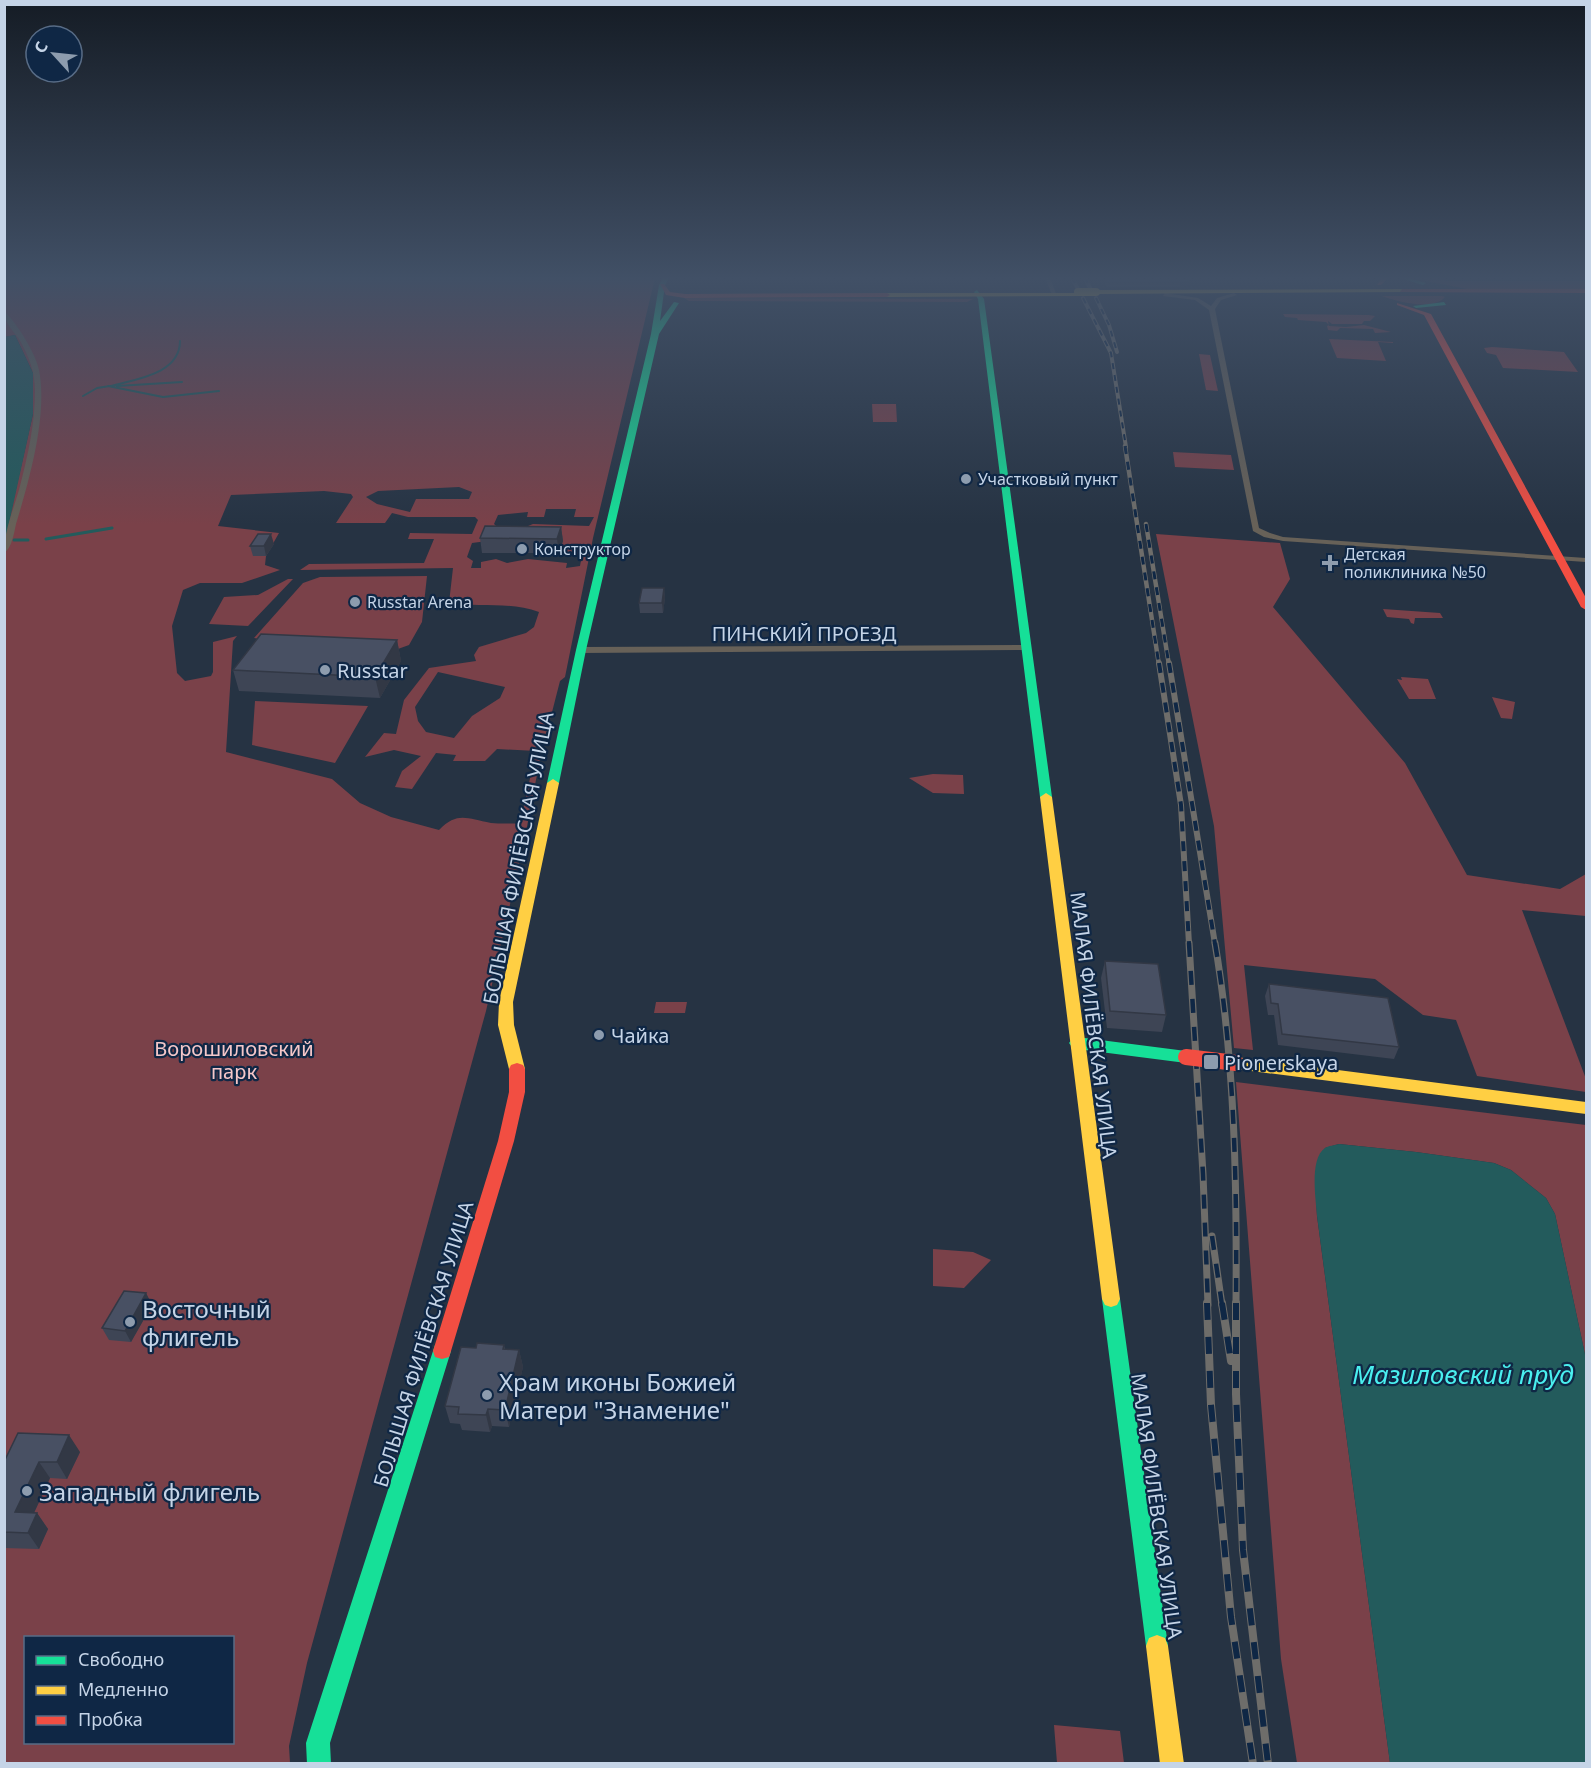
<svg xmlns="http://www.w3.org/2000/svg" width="1591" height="1768" font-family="'Noto Sans',sans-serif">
<rect width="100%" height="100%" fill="#263343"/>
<path fill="#7a4149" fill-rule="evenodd" d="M5,278H655L593,538L565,677L560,681L540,759L524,842L486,1011L307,1663L289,1746L290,1763H5L4,542L33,414V373L15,335L5,337V322L7,321L5,317ZM459,487L472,492L469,499H416L410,512L377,504L366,497L378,491ZM324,491L351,494L353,497L336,523H385L392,513L408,517H475L478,520L472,534L410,533L408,539H434L424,563L309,564L300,570L453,568L449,603C479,608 510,601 539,612L534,627L526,633L479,647L474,655L476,661L429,668L404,700L396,734L384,733L365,757L394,750L421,756L402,771L395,787L412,789L436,753L456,755L453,761H485L497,749L536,751L520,824C510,823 500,824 491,823C467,819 458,811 439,830L391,817L360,803L332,779L226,752L233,641L237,636L213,642V672L211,676L185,681L177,673L172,626L183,590L200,583H242L280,570L265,565L266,556L279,533L218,526L231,495ZM546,509H576L574,517H594L589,526L533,524L518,530L502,531L494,524L498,515L528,512L527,517H544ZM487,541L561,546L565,553L582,555L580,566L566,568L567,563L528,559L507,563L496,559L481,562V568H471L473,561L467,557L472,543ZM438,672L505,687L500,698L472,716L454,738L426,732L418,721L415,707ZM26,1638H232V1742H26Z
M1411,278H1441L1445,281H1586V289H1467Z
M1382,296H1442L1445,297C1433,311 1398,302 1382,296Z
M684,298L973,299L967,302L689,301Z
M1283,314L1369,315L1375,316L1370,321H1364L1362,324H1332L1328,321L1329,326L1346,327L1364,325L1391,332L1375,333L1373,329L1340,328L1337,331L1328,330L1327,326L1329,325L1326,322L1298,320L1297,318L1285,317Z
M1329,339L1393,342V343L1378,342L1386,361L1337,358Z
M1492,347L1564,352L1578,372L1503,368L1496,355L1487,353L1484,348Z
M1199,354L1210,355L1218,391L1206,390Z
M872,404H896L897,422H873Z
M1173,452L1231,455L1234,470L1175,467Z
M1156,534L1280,543L1290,579L1273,607L1405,763L1467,875L1560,889L1586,874V916L1522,910L1586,1079V1092L1477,1076L1456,1020L1423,1015L1375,979L1244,965L1253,1050L1234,1048L1214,826Z
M427,576L422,622L409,645L384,654L338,652L254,638L303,583L320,577Z
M288,579H293L248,626L209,624L224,597L258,595Z
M1383,609L1440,613L1443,618H1415L1414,624L1411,623L1409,619L1387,617Z
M1401,677L1428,679L1436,699H1409L1397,679L1402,680Z
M1492,697L1515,702L1512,719L1501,718Z
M255,701L368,706L335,763L252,745Z
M933,774L963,775L964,794L933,793L909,778Z
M656,1002H687L685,1013H654Z
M1236,1082L1586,1125V1359L1555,1214L1546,1198L1511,1170L1494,1163L1416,1152L1339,1144L1325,1148L1315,1176L1317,1216L1390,1763H1297L1281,1659Z
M933,1249L973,1252L991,1260L964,1288L933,1286Z
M1054,1725L1120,1731L1124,1763H1057Z"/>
<path fill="#235b5c" d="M15,335L33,373V414L5,542L4,337Z
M1339,1144L1416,1152L1494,1163L1511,1170L1546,1198L1555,1214L1586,1359V1763H1390L1317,1216C1316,1200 1309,1159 1325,1148C1328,1146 1335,1145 1339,1144Z"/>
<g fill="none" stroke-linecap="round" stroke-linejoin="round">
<path stroke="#235b5c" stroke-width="2" d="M108,386L163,397L219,391
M111,386C136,379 180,374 180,341
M117,386L182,382
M83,396L97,388L110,386"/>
<path stroke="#235b5c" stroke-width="3" d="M46,539L112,528
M14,540H28"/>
<path fill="#676158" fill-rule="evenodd" d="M1045,278H1050L1057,296L1052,295Z
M1165,293L1198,298L1211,306L1217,298L1234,293L1237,295L1221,300L1215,309L1259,528L1270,533L1283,537L1586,558V562L1283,541L1264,537L1253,531L1209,310L1195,300L1163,296Z
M4,311C17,323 36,354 39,370C48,415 29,481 16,524C14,533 12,548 4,553C4,530 14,509 20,486C28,455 35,423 35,391C35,372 29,356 19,339C13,331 4,322 4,311Z
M1027,645L1031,648L1030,650L581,653L577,650L581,647Z"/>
<path fill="#16e098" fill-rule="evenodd" d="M663,278H669L665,285L660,321L674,302L679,303L659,334L586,650L559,783L553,787L547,783L576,650L651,334L659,285Z
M1400,278H1409L1426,283L1423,285Z
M977,290L984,299L1052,797L1046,801L1040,797L978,299L974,292Z
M1444,302L1446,305L1416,308L1413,306Z
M1077,1037L1186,1051L1191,1053L1194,1057L1191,1061L1186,1063L1077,1049L1072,1047L1069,1043L1072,1039Z
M1111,1291L1117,1293L1120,1299L1168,1646L1165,1654L1157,1657L1149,1654L1146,1646L1102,1299L1105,1293Z
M442,1343L449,1345L451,1351L330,1743L331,1764H307L306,1743L433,1351L435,1345Z"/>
<path fill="#ffcf43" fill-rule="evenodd" d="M1402,289L1404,292L1096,294L1093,292L1096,290Z
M1080,293L1082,296L887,297L884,295L887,293Z
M553,779L559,783L513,1002L514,1025L525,1069L523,1073L517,1075L511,1073L509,1069L498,1025L499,1002L547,783Z
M1046,793L1052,797L1120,1299L1117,1305L1111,1307L1105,1305L1102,1299L1040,797Z
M1236,1057L1586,1102V1114L1236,1069L1231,1067L1228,1063L1231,1059Z
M1157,1635L1165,1638L1168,1646L1184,1764H1160L1146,1646L1149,1638Z"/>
<path fill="#f24e42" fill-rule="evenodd" d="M1382,278H1388L1381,285H1377Z
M660,284H664L670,292L685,294L887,293L890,295L887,297L685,298L666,295Z
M1402,289H1586V293L1400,292Z
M1397,303L1431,314L1586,598V610L1581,607L1424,315L1397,305Z
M517,1063L523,1065L525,1069V1092L514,1141L451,1351L449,1357L442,1359L435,1357L433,1351L498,1141L509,1092V1069L511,1065Z"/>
<g stroke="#6e6d6a" stroke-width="4">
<path id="rail-far4" d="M1072,278L1078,289
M1085,278L1091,290
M1083,298L1111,353L1126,447
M1096,298L1109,325L1117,352"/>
</g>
<g stroke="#6e6d6a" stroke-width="4.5">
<path id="rail-far3" d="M1125,446L1159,665
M1146,524L1169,665"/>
</g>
<g stroke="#6e6d6a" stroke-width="6">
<path id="rail-far2" d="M1159,663L1181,805L1189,944
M1169,663L1215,944"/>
</g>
<g stroke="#6e6d6a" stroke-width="7">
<path id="rail-far1" d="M1189,943L1203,1174L1208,1305
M1215,943C1235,1062 1237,1184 1236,1305
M1212,1236L1222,1305"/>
</g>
<g stroke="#6e6d6a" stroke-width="8">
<path id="rail" d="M1207,1303L1211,1405L1231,1617L1253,1764
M1222,1303L1231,1361
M1236,1303V1394L1243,1550L1268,1764"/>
</g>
<use href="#rail-far4" stroke="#0f2745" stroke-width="2" stroke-dasharray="6" stroke-linecap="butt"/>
<use href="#rail-far3" stroke="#0f2745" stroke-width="3" stroke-dasharray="8" stroke-linecap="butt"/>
<use href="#rail-far2" stroke="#0f2745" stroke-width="4" stroke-dasharray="10" stroke-linecap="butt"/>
<use href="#rail-far1" stroke="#0f2745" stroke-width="4.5" stroke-dasharray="14" stroke-linecap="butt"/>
<use href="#rail" stroke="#0f2745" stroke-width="6" stroke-dasharray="17" stroke-linecap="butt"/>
<path stroke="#ffcf43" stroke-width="8" d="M1078,292H1096"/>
<path stroke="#f24e42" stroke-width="16" d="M1186,1057L1236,1063"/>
</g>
<path fill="#3e4555" d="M1102,278H1188L1190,281L1189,285L1180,287H1107Z
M561,527L563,541L559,553H482L480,538Z
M274,544L266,556H253L250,546Z
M664,588L665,598L663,613H640L639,603Z
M397,640L401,661L380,698L239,691L233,670Z
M1105,961L1166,1015L1162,1032L1107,1028L1101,978Z
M1269,984L1399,1047L1394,1059L1278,1045L1274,1015H1268L1265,996Z
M146,1293L152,1305L131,1342L109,1340L102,1328Z
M504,1345L505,1349L519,1350L523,1367L509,1427L492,1426L490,1432L475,1431L462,1430L460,1424L450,1423L445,1406Z
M80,1452L67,1479L50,1478L34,1513H37L48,1529L39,1549L4,1548V1462Z"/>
<path fill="#323845" d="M1190,281L1189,285L1180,287V283Z
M561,527L563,541L559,553L557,539Z
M271,534L274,544L266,556L264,546Z
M664,588L665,598L663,613L662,603Z
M397,640L401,661L380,698L375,677Z
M146,1293L152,1305L131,1342L125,1331Z
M519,1350L523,1367L509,1427L505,1410Z
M488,1409L492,1426L490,1432L486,1415Z
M69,1435L80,1452L67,1479L57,1462Z
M39,1462L50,1478L27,1528L15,1512Z
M37,1513L48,1529L39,1549L28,1533Z"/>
<path fill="#485063" stroke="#323845" stroke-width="1.5" d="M1104,278H1188L1190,281L1180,283H1107Z
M485,526L561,527L557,539L480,538Z
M258,534H271L264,546H250Z
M642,588H664L662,603H639Z
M261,634L397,640L375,677L233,670Z
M1105,961L1158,964L1166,1015L1110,1011Z
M1269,984L1388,998L1399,1047L1282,1034L1278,1004L1271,1003Z
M124,1291L146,1293L125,1331L102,1328Z
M477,1343L504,1345L503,1349L519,1350L505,1410L488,1409L486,1415L458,1414L459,1407L445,1406L461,1347L476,1348Z
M18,1433L69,1435L57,1462H39L15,1512L37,1513L28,1533L4,1532V1462Z"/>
<linearGradient id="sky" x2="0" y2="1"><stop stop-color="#151c25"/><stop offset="0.53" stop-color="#415066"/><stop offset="1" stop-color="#415066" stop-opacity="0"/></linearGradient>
<rect width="1591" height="525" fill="url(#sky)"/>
<g fill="#8d9cae" stroke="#0f2745" stroke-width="2">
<circle cx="966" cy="479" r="6"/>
<circle cx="522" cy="549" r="6"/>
<path d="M1327 554h6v6h6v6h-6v6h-6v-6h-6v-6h6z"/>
<circle cx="355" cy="602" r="6"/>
<circle cx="325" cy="670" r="6"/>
<circle cx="599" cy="1035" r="6"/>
<rect x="1203" y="1054" width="16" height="16" rx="3"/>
<circle cx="130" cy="1322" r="6"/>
<circle cx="487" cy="1395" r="6"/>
<circle cx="27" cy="1491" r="6"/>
</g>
<g text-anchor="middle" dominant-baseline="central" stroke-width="4.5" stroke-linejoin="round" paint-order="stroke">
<g font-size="16" fill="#c5d4e7" stroke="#0f2745" text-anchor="start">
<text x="978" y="479">Участковый пункт</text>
<text x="534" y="549">Конструктор</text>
<text x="1344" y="554">Детская<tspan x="1344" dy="18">поликлиника №50</tspan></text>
<text x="367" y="602">Russtar Arena</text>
</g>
<g font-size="20" fill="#c5d4e7" stroke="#0f2745">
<text x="804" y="633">ПИНСКИЙ ПРОЕЗД</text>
<text transform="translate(518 858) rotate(-79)">БОЛЬШАЯ ФИЛЁВСКАЯ УЛИЦА</text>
<text transform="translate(1094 1025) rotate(83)">МАЛАЯ ФИЛЁВСКАЯ УЛИЦА</text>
<text transform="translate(423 1344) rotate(-73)">БОЛЬШАЯ ФИЛЁВСКАЯ УЛИЦА</text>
<text transform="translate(1157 1506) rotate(82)">МАЛАЯ ФИЛЁВСКАЯ УЛИЦА</text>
</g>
<g font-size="20" fill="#c5d4e7" stroke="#0f2745" text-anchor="start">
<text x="337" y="670">Russtar</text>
<text x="611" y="1035">Чайка</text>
<text x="1224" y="1062">Pionerskaya</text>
</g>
<g font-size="20" fill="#f5c7c9" stroke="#0f2745">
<text x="234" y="1048">Ворошиловский<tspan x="234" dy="23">парк</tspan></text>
</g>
<g font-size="24" fill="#c5d4e7" stroke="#0f2745" text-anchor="start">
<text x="142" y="1308">Восточный<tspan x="142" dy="28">флигель</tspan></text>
<text x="499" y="1381">Храм иконы Божией<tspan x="499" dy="28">Матери "Знамение"</tspan></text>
<text x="39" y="1491">Западный флигель</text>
</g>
<g font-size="26" font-style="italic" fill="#4aefef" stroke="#0f2745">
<text x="1463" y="1374">Мазиловский пруд</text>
</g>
</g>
<rect width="1591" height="1768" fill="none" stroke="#c5d4e7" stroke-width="12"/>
<rect x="24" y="1636" width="210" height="108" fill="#0f2745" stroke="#586c86" stroke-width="1.5"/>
<rect x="36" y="1656" width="30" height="9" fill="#16e098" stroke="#586c86" stroke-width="1.5"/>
<text x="78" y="1666" font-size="18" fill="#c5d4e7">Свободно</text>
<rect x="36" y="1686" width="30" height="9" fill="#ffcf43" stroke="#586c86" stroke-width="1.5"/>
<text x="78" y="1696" font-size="18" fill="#c5d4e7">Медленно</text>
<rect x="36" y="1716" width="30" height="9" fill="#f24e42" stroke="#586c86" stroke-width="1.5"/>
<text x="78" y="1726" font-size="18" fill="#c5d4e7">Пробка</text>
<g transform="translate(54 54) rotate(297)"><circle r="28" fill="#0f2745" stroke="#586c86" stroke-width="1.5"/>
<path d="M0-4.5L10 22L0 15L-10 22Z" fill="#8d9cae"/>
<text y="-9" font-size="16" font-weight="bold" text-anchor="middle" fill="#c5d4e7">С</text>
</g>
</svg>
